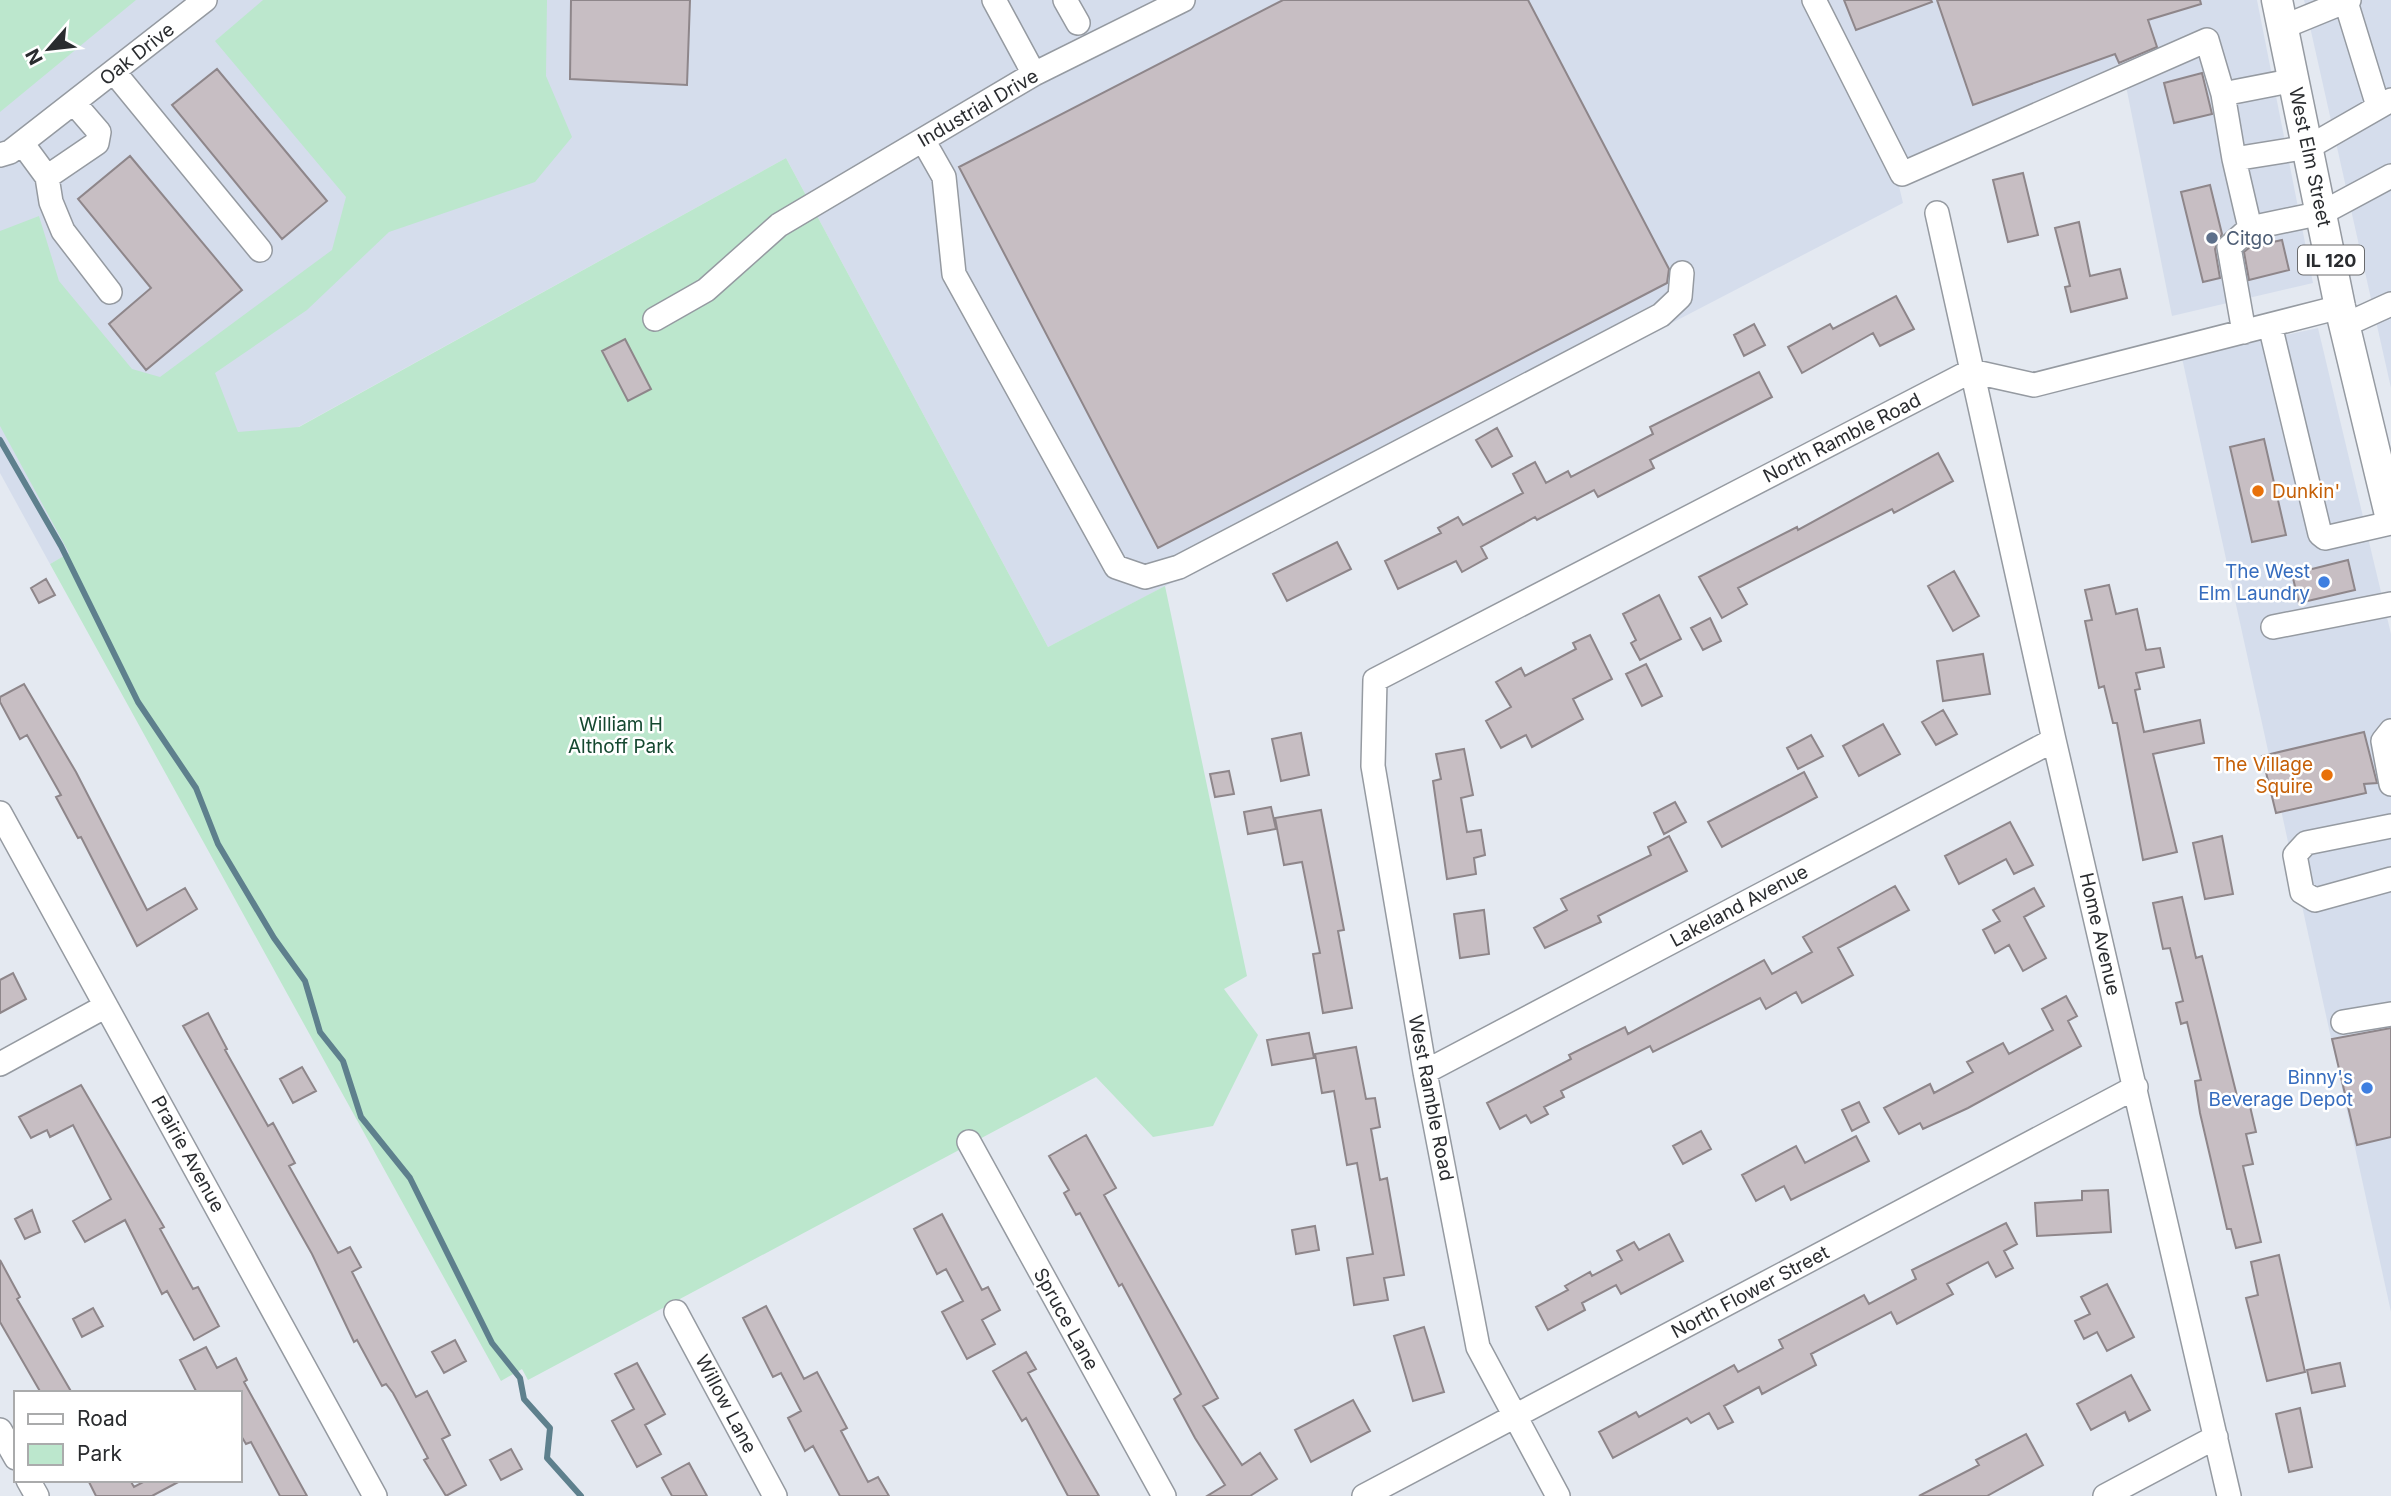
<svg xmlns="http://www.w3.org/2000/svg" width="2391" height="1496" font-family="Inter,sans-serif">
<rect width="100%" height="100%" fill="#e4e9f1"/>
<path fill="#d5ddec" d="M0,0H2257L2313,283L2172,316L2125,81L1899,186L1903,203L1048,647L786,158L50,564L0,473Z
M2304,0H2391V388Z
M2318,328L2391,634V1312L2182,358Z"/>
<path fill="#bce7cd" d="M0,0H136L0,112Z
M263,0H547L546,76L572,137L535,182L389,232L307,310L215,373L238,432L299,427L786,158L1048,647L1165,586L1247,976L1224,989L1258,1035L1213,1126L1153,1137L1096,1077L528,1380L522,1369L501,1381L50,564L69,553L0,426V231L39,216L59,281L132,369L160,377L332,250L346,197L215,41Z"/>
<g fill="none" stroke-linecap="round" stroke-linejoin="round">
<path stroke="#5e808d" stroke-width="6" d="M0,440L61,546L138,702L196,788L218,844L274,938L305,981L320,1032L343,1061L361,1117L410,1178L492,1343L520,1378L524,1399L550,1428L547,1458L581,1496"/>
</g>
<path fill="#c7bec3" stroke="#8e868a" stroke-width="2" d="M571,0H690L687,85L570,79Z
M1283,0H1528L1669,269L1667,283L1158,548L959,167Z
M1844,0H1931L1932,2L1856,30Z
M1937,0H2200L2201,4L2148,20L2157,47L2119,63L2115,54L1973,105Z
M217,69L327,201L282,239L172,105Z
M2202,73L2212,114L2174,123L2164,83Z
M130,156L242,290L146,370L109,324L151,288L78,199Z
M2023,173L2038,235L2008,242L1993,180Z
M2210,185L2222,234L2215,249L2220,278L2203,282L2181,192Z
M2079,222L2090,276L2120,269L2127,298L2071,312L2065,287L2070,286L2055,228Z
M2282,240L2289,270L2249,280L2244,252L2250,247Z
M1896,296L1914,329L1880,346L1873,333L1802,373L1788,347L1830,324L1833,329Z
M1754,324L1765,345L1744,356L1734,335Z
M625,339L651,389L628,401L602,351Z
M1759,372L1772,397L1650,460L1654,468L1598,497L1594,490L1537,520L1535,517L1481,547L1487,558L1462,572L1456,561L1398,589L1385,561L1441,533L1438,528L1458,517L1463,525L1523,493L1513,474L1535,462L1546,483L1568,471L1571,477L1653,434L1650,427Z
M1497,428L1512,456L1492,467L1476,440Z
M2264,439L2286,535L2252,542L2230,447Z
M1938,453L1953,481L1894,513L1892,509L1738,588L1747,604L1722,618L1699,577L1797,527L1798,530Z
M1337,542L1351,569L1287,601L1273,574Z
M2348,560L2355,590L2299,603L2292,574Z
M1954,571L1979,616L1953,631L1928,586Z
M46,579L55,595L39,603L31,588Z
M2109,585L2116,614L2137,609L2146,650L2160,648L2164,667L2136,673L2140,689L2135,690L2144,732L2200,720L2204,743L2153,754L2177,852L2143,860L2117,723H2113L2104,686L2099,688L2085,621L2092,620L2085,590Z
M1659,595L1681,639L1640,660L1631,643L1636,640L1623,614Z
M1710,618L1721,641L1703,650L1691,628Z
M1590,635L1612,679L1573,699L1583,719L1532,747L1526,735L1501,748L1486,721L1511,707L1496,682L1521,668L1525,676L1576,649L1573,643Z
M1983,654L1990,694L1943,701L1937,661Z
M1646,664L1662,696L1642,706L1626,674Z
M24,684L76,772L147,910L185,888L197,909L137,946L81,837L78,838L56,797L61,795L27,735L20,739L0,702V697Z
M1943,710L1957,734L1936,745L1922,722Z
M1883,724L1900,754L1859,776L1843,746Z
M2364,732L2377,783L2364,784L2366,793L2276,813L2262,756Z
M1301,733L1309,775L1281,781L1272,739Z
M1811,735L1823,756L1798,769L1787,748Z
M1464,749L1473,795L1461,798L1467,832L1481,830L1485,855L1474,858L1476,874L1447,879L1433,781L1441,779L1436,754Z
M1229,771L1234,794L1215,797L1210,774Z
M1804,772L1817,797L1722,847L1708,822Z
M1675,802L1686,822L1664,834L1654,813Z
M1271,807L1276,829L1248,834L1244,812Z
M1321,810L1344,930L1338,931L1352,1008L1323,1013L1313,954L1320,953L1302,862L1284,865L1275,818Z
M2010,822L2033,865L2014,874L2006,859L1959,884L1945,856Z
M1669,836L1687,871L1598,916L1601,922L1545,948L1534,928L1567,910L1561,899L1651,855L1648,847Z
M2222,836L2233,894L2205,899L2193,843Z
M1895,886L1909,910L1838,948L1853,975L1802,1003L1796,992L1766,1009L1760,998L1653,1052L1650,1046L1561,1091L1564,1097L1544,1107L1548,1114L1531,1123L1526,1115L1500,1129L1487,1103L1571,1059L1569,1055L1625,1027L1628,1034L1764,960L1772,974L1812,952L1803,937Z
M2034,888L2044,906L2024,917L2046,958L2023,971L2009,945L1995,953L1983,930L2000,921L1993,910Z
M2182,897L2196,958L2202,956L2239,1104L2249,1102L2256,1132L2246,1134L2253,1164L2243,1166L2261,1242L2236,1248L2231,1229H2227L2200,1113L2195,1081L2201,1080L2187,1022L2181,1024L2176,1003L2183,1001L2170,948L2163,949L2153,903Z
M1484,910L1489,954L1460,958L1454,914Z
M13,973L26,999L0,1013V980Z
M2066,996L2077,1016L2068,1021L2081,1046L1968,1108L1923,1129L1920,1123L1899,1134L1884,1108L1930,1084L1934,1093L1973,1072L1967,1062L2003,1043L2009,1054L2053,1030L2042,1009Z
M208,1013L227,1049L225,1050L268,1126L273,1123L295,1163L289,1166L338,1253L350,1247L361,1267L352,1272L416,1397L427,1391L450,1435L442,1439L466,1485L446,1496L424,1460L428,1458L393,1393L386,1384L382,1386L357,1340L354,1342L312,1254L183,1026Z
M2391,1028V1137L2357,1145L2332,1039Z
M1309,1033L1314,1058L1272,1065L1267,1040Z
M1356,1047L1366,1099L1375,1098L1380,1127L1371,1129L1380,1180L1387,1178L1404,1275L1384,1278L1388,1300L1354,1305L1347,1258L1373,1254L1357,1163L1347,1165L1334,1091L1322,1093L1315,1054Z
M302,1067L316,1091L293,1103L280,1079Z
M81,1085L164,1227L160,1229L193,1289L198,1287L219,1326L194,1340L167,1291L162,1294L125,1220L85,1242L73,1221L111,1199L73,1125L50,1137L47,1130L31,1138L19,1117Z
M1859,1102L1869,1122L1852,1131L1842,1110Z
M1701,1131L1711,1149L1683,1164L1673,1146Z
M1086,1135L1116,1188L1104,1195L1218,1398L1203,1406L1242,1465L1260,1453L1277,1479L1250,1496H1207L1225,1485L1195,1438L1174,1399L1181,1394L1122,1284L1119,1286L1080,1213L1076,1215L1064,1193L1069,1190L1049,1156Z
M1856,1136L1869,1161L1791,1200L1784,1186L1756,1201L1742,1175L1796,1146L1805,1163Z
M2108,1190L2111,1232L2037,1236L2035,1203L2082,1200V1191Z
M32,1210L40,1232L25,1239L15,1219Z
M942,1214L982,1290L988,1287L1000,1310L982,1320L995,1344L967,1359L942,1312L963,1301L946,1269L937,1274L914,1229Z
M2006,1223L2017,1244L2004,1251L2013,1268L1996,1277L1988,1262L1947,1284L1953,1294L1897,1324L1891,1312L1811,1354L1816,1365L1762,1394L1759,1387L1724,1406L1733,1422L1718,1429L1709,1413L1691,1423L1687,1418L1613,1458L1599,1432L1636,1412L1639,1417L1734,1365L1738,1372L1783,1348L1779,1340L1864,1295L1869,1304L1916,1279L1912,1270Z
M1315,1226L1319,1250L1296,1254L1292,1230Z
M1669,1234L1683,1261L1621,1294L1616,1285L1582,1303L1585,1310L1548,1330L1536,1307L1568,1290L1565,1286L1590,1272L1592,1276L1622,1260L1617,1251L1634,1242L1639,1250Z
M2279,1255L2305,1372L2267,1381L2246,1298L2258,1295L2251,1262Z
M0,1260L20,1297L17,1299L72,1393H41L0,1322Z
M2107,1284L2134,1337L2107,1351L2097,1332L2084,1339L2075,1321L2090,1314L2081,1297Z
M766,1306L804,1379L817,1372L847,1428L841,1431L868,1482L878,1477L889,1496H840L813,1446L805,1451L788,1418L801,1411L781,1373L773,1377L743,1318Z
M93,1308L103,1326L82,1337L73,1319Z
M1424,1327L1444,1392L1413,1401L1394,1336Z
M455,1340L466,1361L444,1373L432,1352Z
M206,1347L217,1368L236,1358L247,1380L244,1382L307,1496H280L251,1442L246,1444L240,1434V1393H197L180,1360Z
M1026,1352L1036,1369L1028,1373L1099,1496H1068L1026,1418L1022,1421L993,1371Z
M637,1363L665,1414L645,1425L661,1454L637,1467L612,1421L634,1409L615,1374Z
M2340,1363L2345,1386L2312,1393L2307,1370Z
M2131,1375L2150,1410L2129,1421L2125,1412L2091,1430L2077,1404Z
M1353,1400L1370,1431L1311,1462L1295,1430Z
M2300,1408L2312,1467L2289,1472L2276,1414Z
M2026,1434L2043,1465L1987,1496H1919L1979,1465L1976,1460Z
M511,1449L522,1469L501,1480L490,1460Z
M689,1463L707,1496H672L662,1478Z
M88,1480H130L134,1487L147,1480H182L152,1496H96Z"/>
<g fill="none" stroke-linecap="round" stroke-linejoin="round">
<g stroke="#959aa1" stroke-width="26">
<path id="minor" d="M994,0L1034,74
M1065,0L1078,23
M1814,0L1902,174L2207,40L2223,94L2295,80
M2346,2L2378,106
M2283,27L2349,0
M114,72L260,250
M2223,94L2234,159
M923,140L944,177L954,274L1116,567L1145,577L1179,567L1661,315L1680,297L1682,273
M22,143L47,177L51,202L63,231L110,292
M0,155L10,152L205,0
M47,177L97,143L99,132L74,103
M1937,213L2054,740L2229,1496
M2250,228L2322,213L2391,176
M655,319L706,290L779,225L1034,74L1183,0
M2270,325L2320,534L2325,538L2391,523
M2345,325L2391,304
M2244,332L2229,247L2250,228L2234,159L2309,147L2391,100
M2273,627L2391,604
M2391,731L2383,741L2391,784
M0,813L375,1496
M2391,826L2306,843L2295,855L2302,892L2315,900L2391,879
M2343,1022L2391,1014
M0,1064L106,1006
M1425,1072L2054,740
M969,1142L1164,1496
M676,1312L775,1496
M0,1430L16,1458
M28,1480L37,1496
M1364,1496L2136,1087
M1558,1496L1478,1347L1425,1072L1373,766L1375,680L1971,371L2034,385L2340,307
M2105,1496L2216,1437"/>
</g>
<g stroke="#959aa1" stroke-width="33">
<path id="major" d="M2277,0L2340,307L2391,519"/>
</g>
<use href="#minor" stroke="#fff" stroke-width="23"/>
<use href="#major" stroke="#fff" stroke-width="30"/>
</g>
<circle fill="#5c6f8a" stroke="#fff" stroke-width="2.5" cx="2212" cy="238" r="7"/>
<g fill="#e8710a" stroke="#fff" stroke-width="2.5">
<circle cx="2258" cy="491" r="7"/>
<circle cx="2327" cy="775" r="7"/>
</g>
<g fill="#3f7fe0" stroke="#fff" stroke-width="2.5">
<circle cx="2324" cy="582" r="7"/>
<circle cx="2367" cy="1088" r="7"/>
</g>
<g text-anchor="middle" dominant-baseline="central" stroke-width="5" stroke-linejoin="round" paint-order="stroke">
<rect fill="#fff" stroke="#6a6b6d" stroke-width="2" x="2298" y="245.5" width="66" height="29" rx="5"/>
<g font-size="18" font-weight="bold" fill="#2a2c2f">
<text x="2331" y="260">IL 120</text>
</g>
<g font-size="19" fill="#2a2c2f" stroke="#fff">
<text transform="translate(137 54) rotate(-38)">Oak Drive</text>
<text transform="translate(978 108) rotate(-30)">Industrial Drive</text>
<text transform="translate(2310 157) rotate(78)">West Elm Street</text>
<text transform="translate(1842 438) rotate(-27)">North Ramble Road</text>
<text transform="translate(1739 906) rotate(-28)">Lakeland Avenue</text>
<text transform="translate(2100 934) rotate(77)">Home Avenue</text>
<text transform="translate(1431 1098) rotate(79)">West Ramble Road</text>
<text transform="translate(188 1154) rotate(61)">Prairie Avenue</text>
<text transform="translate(1750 1292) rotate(-28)">North Flower Street</text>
<text transform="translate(1066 1319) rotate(61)">Spruce Lane</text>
<text transform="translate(726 1404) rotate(62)">Willow Lane</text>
</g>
<g font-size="19" fill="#4e5e75" stroke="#fff" text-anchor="start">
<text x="2226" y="238">Citgo</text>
</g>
<g font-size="19" fill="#c56008" stroke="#fff" text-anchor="start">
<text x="2272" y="491">Dunkin'</text>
<text x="2313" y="764" text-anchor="end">The Village<tspan x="2313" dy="22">Squire</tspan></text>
</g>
<g font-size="19" fill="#366cbe" stroke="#fff" text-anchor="end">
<text x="2310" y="571">The West<tspan x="2310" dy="22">Elm Laundry</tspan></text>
<text x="2353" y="1077">Binny's<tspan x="2353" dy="22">Beverage Depot</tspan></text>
</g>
<g font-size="19" fill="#154830" stroke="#fff">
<text x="621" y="724">William H<tspan x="621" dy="22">Althoff Park</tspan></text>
</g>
</g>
<rect x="14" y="1391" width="228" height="91" fill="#ffffff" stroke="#aaabac" stroke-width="2"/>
<rect x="28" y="1414" width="35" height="10" fill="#ffffff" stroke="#aaabac" stroke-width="2"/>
<text x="77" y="1426" font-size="21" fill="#2a2c2f">Road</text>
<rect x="28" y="1444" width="35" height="21" fill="#bce7cd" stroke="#aaabac" stroke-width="2"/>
<text x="77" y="1461" font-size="21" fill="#2a2c2f">Park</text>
<g transform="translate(49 49) rotate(242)" stroke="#ffffff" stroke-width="5" paint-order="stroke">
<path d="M0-5L12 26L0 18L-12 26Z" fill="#2a2c2f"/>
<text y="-10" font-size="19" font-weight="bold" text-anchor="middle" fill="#2a2c2f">N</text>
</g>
</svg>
